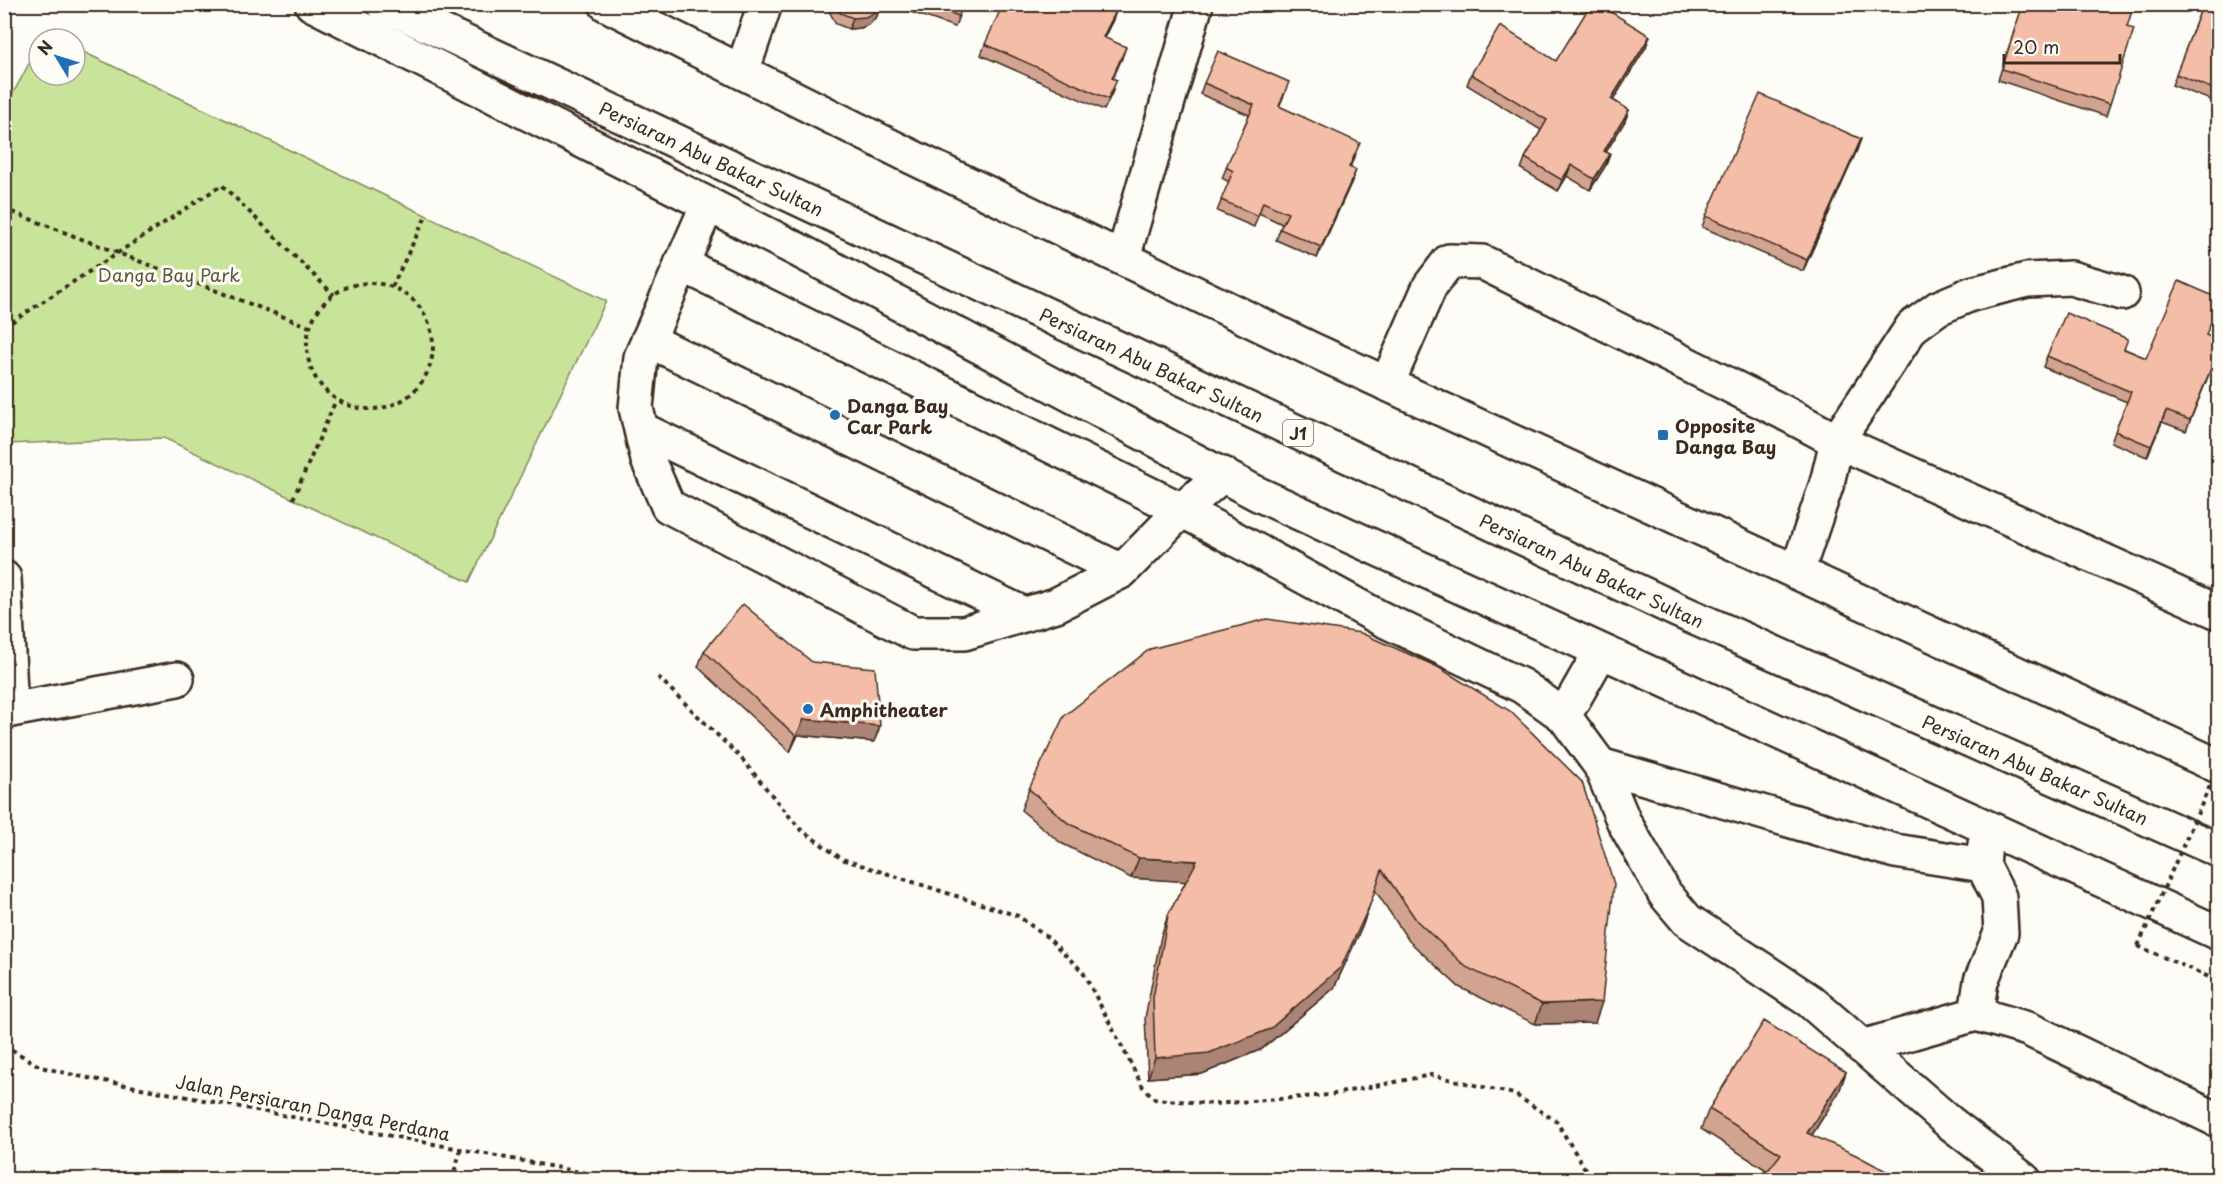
<svg xmlns="http://www.w3.org/2000/svg" width="2223" height="1184" font-family="'Playpen Sans',sans-serif">
<rect width="100%" height="100%" fill="#fdfcf7"/>
<filter id="ink" filterUnits="userSpaceOnUse"><feTurbulence type="fractalNoise" baseFrequency=".0167" numOctaves="2"/><feDisplacementMap in="SourceGraphic" scale="12" xChannelSelector="R" yChannelSelector="G"/><feConvolveMatrix kernelMatrix="1 2 1 2 8 2 1 2 1" color-interpolation-filters="sRGB"/></filter>
<g filter="url(#ink)">
<path fill="#c8e49a" stroke="#82875c" stroke-width="1.5" d="M39,45V75H75V48L606,301L469,582L164,438L5,444V97L10,99Z"/>
<g fill="none" stroke-linecap="round" stroke-linejoin="round">
<g stroke="#3b2a1e" stroke-width="38">
<path id="minor" d="M312,4L796,249L1258,494L2218,933
M742,72L765,4
M708,204L641,357L636,408L648,460L668,506L913,633H964L1056,605L1122,571L1182,510L1223,474
M1123,258L1196,4
M681,264L1182,510L1380,618L1522,686L1564,716L1600,765L1624,822L1665,894L1687,920L1810,1001L1949,1122L2024,1180
M2122,293L2071,278L2027,280L1971,294L1938,308L1912,327L1837,441L2218,612
M648,340L1122,571
M1387,384L1430,286L1449,261L1482,262L1783,412L1837,441L1827,483L1797,572
M641,429L1024,614
M4,578L11,710
M4,713L11,710L177,679
M1564,716L1601,651
M1600,765L1895,851L1983,865
M1976,1014L1981,981L2001,933L1999,897L1983,865L1985,844
M1862,1047L1976,1014L2028,1029L2218,1120"/>
</g>
<g stroke="#3b2a1e" stroke-width="38">
<g id="highway">
<path id="s1" d="M383,4L1677,610L2218,850"/>
<path d="M606,4L912,157L1311,349L2218,766"/>
</g>
</g>
<path stroke="#3b2a1e" stroke-width="4" stroke-dasharray="4.5 4.5" stroke-linecap="butt" d="M4,209L310,327
M307 346a63 63 0 1 1 126 0a63 63 0 1 1-126 0Z
M392,287L426,216
M4,327L222,185L334,295
M293,499L336,400
M658,677L741,758L800,829L842,859L1018,916L1047,937L1083,972L1143,1087L1155,1099L1214,1104L1329,1095L1431,1075L1514,1094L1556,1121L1592,1180
M2138,946L2218,981
M4,1045L41,1067L78,1076L622,1180
M452,1180L461,1149"/>
<use href="#minor" stroke="#fdfcf7" stroke-width="33"/>
<use href="#highway" stroke="#fdfcf7" stroke-width="33"/>
<path stroke="#3b2a1e" stroke-width="4" stroke-dasharray="4.5 4.5" stroke-linecap="butt" d="M2138,946L2218,768"/>
</g>
<path fill="#d2a390" stroke="#3b2a1e" stroke-width="1.5" d="M830,4H881L877,16L870,24L861,28L849,29L836,24L828,9Z
M887,4H963L955,27Z
M2023,4L2127,27L2110,104L2106,116L1998,80Z
M2203,4H2218V103L2172,85Z
M1117,9L1104,38L1122,58L1113,78V91L1104,110L981,55L985,44Z
M1646,47L1613,100L1629,110L1625,121L1606,152L1610,154L1606,165L1590,190L1567,176L1558,191L1521,169L1525,158L1541,130L1467,85L1471,74Z
M1204,83L1285,93L1279,107L1356,154L1350,167L1352,181L1317,258L1276,240L1282,224L1259,213L1254,227L1217,211L1229,182L1222,178L1249,115L1200,94Z
M1857,150L1803,271L1702,227L1706,216Z
M2206,335L2218,352L2186,431L2162,422L2147,457L2111,442L2127,402L2043,367L2047,356L2125,349L2146,358Z
M1150,649L1595,1023L1535,1024L1459,987L1409,941L1375,890L1362,927L1334,988L1262,1049L1202,1074L1148,1078L1145,1018L1161,936L1168,915L1186,881L1131,878L1061,843L1021,810L1029,789Z
M704,651L880,726L874,742L798,735L790,752L698,667Z
M1846,1072L1839,1092L1812,1135L1761,1179L1768,1171L1701,1129L1709,1109Z"/>
<path fill="#ab8476" stroke="#3b2a1e" stroke-width="1.5" d="M881,5L877,16L870,24L861,28L849,29L853,18Z
M1117,9L1113,20L1099,48L1103,37Z
M1650,36L1646,47L1607,110L1611,99Z
M1126,47L1122,58L1108,89L1112,78Z
M1629,110L1625,121L1600,162L1604,151Z
M1861,139L1857,150L1803,271L1807,260Z
M1610,154L1606,165L1590,190L1594,179Z
M1571,165L1567,176L1558,191L1562,180Z
M1356,170L1352,181L1317,258L1321,247Z
M2166,411L2162,422L2147,457L2151,446Z
M804,719L880,726L874,742L798,735L790,752L796,736Z
M1139,858L1197,861L1190,882L1131,878Z
M1369,907L1362,927L1334,988L1262,1049L1202,1074L1148,1078L1155,1058Z
M1602,1002L1595,1023L1535,1024L1542,1004Z
M1846,1072L1839,1092L1800,1154L1807,1133Z"/>
<path fill="#f4bda8" stroke="#3b2a1e" stroke-width="1.5" d="M836,4H881L874,13L865,17L853,18L840,13Z
M925,4H963L959,16Z
M1003,4H1108L1117,9L1103,37L1126,47L1112,78L1117,80L1108,99L985,44Z
M1591,4H1598L1650,36L1611,99L1629,110L1604,151L1610,154L1594,179L1571,165L1562,180L1525,158L1547,120L1471,74L1500,26L1556,61Z
M2023,4H2134L2127,27L2134,29L2110,104L2002,69Z
M2203,4H2218V91L2176,74Z
M1218,51L1289,82L1279,106L1360,143L1349,167L1356,170L1321,247L1280,229L1288,213L1263,202L1258,216L1221,200L1233,171L1226,167L1254,105L1204,83Z
M1760,94L1861,139L1807,260L1706,216Z
M2179,281L2218,298V304L2206,335L2218,340V351L2190,420L2166,411L2151,446L2115,431L2131,392L2047,356L2066,313L2128,339L2124,349L2146,358Z
M743,604L812,662L875,668L880,726L804,719L796,736L704,651Z
M1267,619L1361,633L1438,667L1510,711L1582,782L1614,884L1602,1002L1542,1004L1466,967L1417,921L1382,870L1369,907L1341,967L1270,1029L1209,1053L1155,1058L1153,998L1168,915L1197,861L1139,858L1068,823L1029,789L1064,716L1150,649Z
M1764,1021L1846,1072L1807,1133L1856,1155L1901,1179H1759H1761L1781,1154L1709,1109Z"/>
</g>
<g fill="#1f6fb2" stroke="#fdfcf7" stroke-width="2">
<circle cx="835" cy="415" r="6"/>
<rect x="1657" y="429" width="12" height="12" rx="3"/>
<circle cx="808" cy="709" r="6"/>
</g>
<g text-anchor="middle" dominant-baseline="central" stroke-width="6" stroke-linejoin="round" paint-order="stroke">
<rect fill="#fdfcf7" stroke="#75695f" stroke-width="1.5" x="1283" y="420" width="30" height="26" rx="4.5"/>
<g font-size="16" font-weight="bold" fill="#3b2a1e">
<text x="1298" y="433">J1</text>
</g>
<g font-size="18" fill="#3b2a1e" stroke="#fdfcf7">
<text stroke="none"><textPath href="#s1" startOffset="363">Persiaran Abu Bakar Sultan</textPath></text>
<text stroke="none"><textPath href="#s1" startOffset="849">Persiaran Abu Bakar Sultan</textPath></text>
<text stroke="none"><textPath href="#s1" startOffset="1335">Persiaran Abu Bakar Sultan</textPath></text>
<text stroke="none"><textPath href="#s1" startOffset="1821">Persiaran Abu Bakar Sultan</textPath></text>
<text transform="translate(313 1107) rotate(11)">Jalan Persiaran Danga Perdana</text>
</g>
<g font-size="18" fill="#5e583d" stroke="#fdfcf7">
<text x="169" y="274">Danga Bay Park</text>
</g>
<g font-size="18" font-weight="bold" fill="#3b2a1e" stroke="#fdfcf7" text-anchor="start">
<text x="847" y="405">Danga Bay<tspan x="847" dy="21">Car Park</tspan></text>
<text x="1675" y="425">Opposite<tspan x="1675" dy="21">Danga Bay</tspan></text>
<text x="820" y="709">Amphitheater</text>
</g>
</g>
<rect width="2223" height="1184" fill="none" stroke="#fdfcf7" stroke-width="24"/>
<rect x="12" y="12" width="2199" height="1160" fill="none" stroke="#3b2a1e" stroke-width="2" filter="url(#ink)"/>
<g transform="translate(57 57) rotate(308)"><circle r="28" fill="#fdfcf7" stroke="#afa8a0" stroke-width="1.5"/>
<path d="M0-4.5L10 22L0 15L-10 22Z" fill="#1f6fb2"/>
<text y="-9" font-size="16" font-weight="bold" text-anchor="middle" fill="#3b2a1e">N</text>
</g>
<path d="M2004 54v9h116v-9" fill="none" stroke="#3b2a1e" stroke-width="3"/>
<text x="2013" y="54" font-size="18" fill="#3b2a1e" stroke="#fdfcf7" stroke-width="4.5" paint-order="stroke">20 m</text>
</svg>
